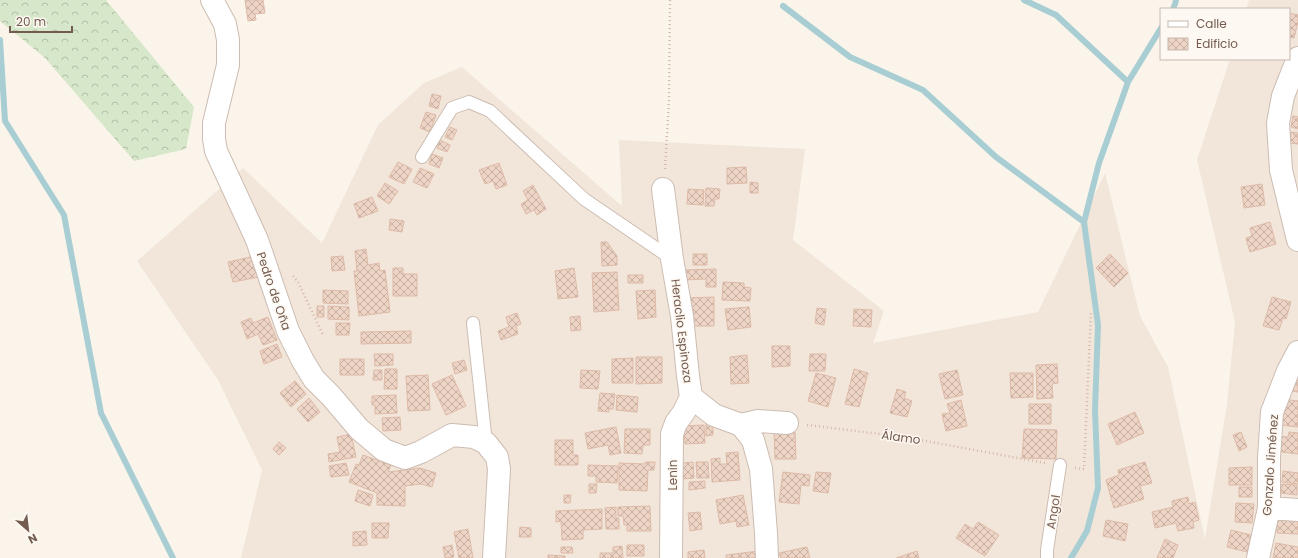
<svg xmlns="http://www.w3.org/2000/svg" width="1298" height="558" font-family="Poppins,sans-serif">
<defs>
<pattern id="forest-crowns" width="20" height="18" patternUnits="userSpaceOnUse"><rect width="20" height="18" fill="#d7e7ca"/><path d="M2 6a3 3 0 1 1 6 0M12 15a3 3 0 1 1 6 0" fill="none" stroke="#b3bea6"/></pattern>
<pattern id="building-cross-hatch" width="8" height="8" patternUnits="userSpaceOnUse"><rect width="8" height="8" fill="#edd4c5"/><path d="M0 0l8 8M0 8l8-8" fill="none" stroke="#c4afa2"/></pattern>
</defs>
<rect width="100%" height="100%" fill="#fbf4eb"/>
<path fill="#f2e6da" d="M1249,0H1298V558H241L262,470L218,380L137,261L243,168L322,243L378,125L424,83L462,67L622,206L619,140L805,149L793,240L884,311L873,343L1038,312L1105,173L1140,316L1168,367L1205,539L1227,404L1235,322L1197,160L1230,59H1289V9H1246Z"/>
<path fill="url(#forest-crowns)" d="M0,0H106L194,107L186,149L134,161L45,58L0,21Z"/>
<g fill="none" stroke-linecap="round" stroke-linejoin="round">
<path stroke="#a8ced3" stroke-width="6" d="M1024,0L1056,15L1128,82
M783,6L850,57L923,90L996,157L1084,222
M1173,9L1175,4L1176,0
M0,40L5,121L64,215L101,413L173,558
M1071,558L1087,531L1098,488L1095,410L1098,325L1084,222L1099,163L1128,82L1161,28"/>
</g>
<path fill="url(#building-cross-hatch)" stroke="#debaa7" d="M245,0H263L265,13L255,14L256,20L248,21Z
M1289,13L1298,15V22L1294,38L1289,37Z
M432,94L441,96L438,109L429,106Z
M426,112L436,115L430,132L420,128Z
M1293,116L1298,117V129L1291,127Z
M450,127L457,130L452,140L445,137Z
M1291,132L1298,133V144L1289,143Z
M440,140L450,145L447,152L437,148Z
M432,154L443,158L439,168L429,164Z
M398,162L412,169L404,184L389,177Z
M499,163L507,185L496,189L493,181L485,184L479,170Z
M746,167L747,183L727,184V168Z
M420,168L434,174L427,188L413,182Z
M750,182L758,183V193H750Z
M385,183L398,191L389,204L377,196Z
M1262,184L1265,205L1244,208L1241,187Z
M533,185L546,209L537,215L534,210L526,214L521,204L528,200L523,191Z
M706,188L720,189L719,199H715L714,206H705Z
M688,189L704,190L703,205L687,204Z
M372,197L378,211L359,218L354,204Z
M390,219L404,221L402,232L389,230Z
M1270,222L1276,244L1250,252L1246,238L1252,236L1250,228Z
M601,242H607L617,256V265L602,266Z
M366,249L368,265L379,263L380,271L385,270L390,312L359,316L354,271H357L355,251Z
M693,254H707V265H693Z
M1110,254L1128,273L1114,287L1096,268Z
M255,256L259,277L233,282L228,262Z
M343,256L345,270L332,271L331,257Z
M393,268H403V274H417V296H393Z
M574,268L578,297L558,299L555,271Z
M716,269V287H706V279L685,280V270Z
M617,272L619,310L594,312L592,273Z
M628,275H643V283H628Z
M723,282L744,283V287L751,288L750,301L722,300Z
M323,290L348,291V304L323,303Z
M655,290L656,317L638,319L636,291Z
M714,297V326H694L693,309L683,310V298Z
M1272,297L1291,302L1286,319L1283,318L1279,330L1263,326Z
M317,306H324V317H317Z
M328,306L349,307V320L328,319Z
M749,307L751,327L728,330L725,309Z
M817,308L826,309L824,325L815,323Z
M854,309L872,310L871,327L853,326Z
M517,313L521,324L516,326L518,334L501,340L498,331L509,327L506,317Z
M580,316L581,330L571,331L570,317Z
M268,317L277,340L263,345L258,334L247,339L241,322L251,318L253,323Z
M336,323H350L349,335H336Z
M411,331V343L361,344V332Z
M277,344L282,357L264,364L260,351Z
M772,346H790V366L772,367Z
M374,354H393V365L375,366Z
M810,354H826L825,371H809Z
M747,355L749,383L731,384L730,357Z
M636,357H662V383L636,384Z
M633,358V383H612V359Z
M340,359H364V375H340Z
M464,360L467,370L455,374L452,363Z
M1057,364L1058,383L1052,384L1053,398L1037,399L1036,365Z
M385,369H397V389H384Z
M854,369L868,373L859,407L845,404Z
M374,370H382V380H373Z
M581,370L600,371L598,389L580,388Z
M957,370L963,395L945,399L939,374Z
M816,373L836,378L828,407L808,401Z
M1010,373H1033V397L1011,398Z
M428,375L430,410L408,411L406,376Z
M452,375L466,406L446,415L432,384Z
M1289,378L1298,380V392L1286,390Z
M295,381L306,394L291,407L280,393Z
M897,389L906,392L904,398L912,401L907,417L890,413Z
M600,393L615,394L613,409H609V412L598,411Z
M396,395L397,413L375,414V405H372V396Z
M617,395L638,397L637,412L616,410Z
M309,398L320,412L308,422L297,409Z
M1282,399L1298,401V427L1280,425Z
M961,400L967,426L946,431L942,414L950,413L947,404Z
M1029,404H1051V424H1029Z
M1135,412L1144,433L1117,445L1108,424Z
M400,417L401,430L383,431L382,418Z
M706,424H713V435L706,436Z
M704,425L705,443L685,444L683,426Z
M616,427L621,453L610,455L608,445L588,449L585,433Z
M625,429H650V445H643L642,454L624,453Z
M1024,429L1057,430L1056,459L1022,458Z
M795,432L796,459H775L774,433Z
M1241,432L1247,447L1239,451L1233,435Z
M1289,432L1298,433V454L1275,451L1277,436L1288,437Z
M351,434L356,457L329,462L328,454L340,452L337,437Z
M555,440H573V455H578V465H555Z
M279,442L286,448L279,455L273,449Z
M738,452L740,480L712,482L711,459L720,458V464H727L726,453Z
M363,455L391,465L388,472L420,468L436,473L432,487L421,484L405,486V506L377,505V493L349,482L356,464L359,465Z
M645,462H655L654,470H648L647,491L619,490V463L645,464Z
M693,462L694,478L683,479L682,463Z
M696,462H708L709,478H697Z
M1145,462L1152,483L1140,486L1144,499L1114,508L1106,480L1119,475L1118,470Z
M346,463L349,475L331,477L329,466Z
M588,465L618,466L617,483L596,482V476H588Z
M1252,467V485H1229V468Z
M1283,471L1298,473V484L1282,482Z
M783,472L810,475L809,486L801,485L799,504L779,502Z
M816,472L831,473L828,493L813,491Z
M705,481V488L689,490V482Z
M589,484H597L596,493H589Z
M1282,484L1297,485V495L1281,493Z
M1239,487H1252V497H1239Z
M358,490L373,495L370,506L355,501Z
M564,495H571L570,503H564Z
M743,495L749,525L737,527L736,521L720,524L716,500Z
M1188,497L1189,504L1195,502L1199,520L1193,522L1194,528L1178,531L1176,523L1155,528L1152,512L1173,507L1172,501Z
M1236,503L1254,504L1252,523L1235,522Z
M650,506L651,531H627V525H624L623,516H618V507Z
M616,507V518H619V529H606L605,508Z
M602,509V529L583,530V539L562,540L561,521L556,522V511Z
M700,512L702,529L690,531L688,513Z
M1277,518L1298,519V534L1277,533Z
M1106,520L1128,524L1125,541L1103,536Z
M978,522L999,535L985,556L956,538L965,524L973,529Z
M372,523H389L388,538H372Z
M520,527L531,528V537H519Z
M468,529L473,558H459L454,532Z
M1231,530L1251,535L1247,552L1227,547Z
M366,531L367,545L353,546V532Z
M1165,539L1178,545L1173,558H1157Z
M1276,543L1298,547V558H1273Z
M452,545L454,557L445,558L443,547Z
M627,545H644V556H627Z
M622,546L623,558H600V553H613V547Z
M561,547H572L573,553H561Z
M807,547L810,558H781L779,553Z
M704,550L705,558H688V552Z
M759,551L760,558H726V555Z
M917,551L919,558H896Z
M548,555L565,556V558H548Z"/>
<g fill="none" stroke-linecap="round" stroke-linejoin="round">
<g stroke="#ccbcb2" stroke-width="14">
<path id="lane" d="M422,157L452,108L469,102L490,111L584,199L672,259
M473,323L486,443
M1047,558V550L1060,465"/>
</g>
<g stroke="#ccbcb2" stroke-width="24">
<path id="street" d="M212,0L225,24L228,40V65L214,123V139L216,151L257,240L288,331L303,361L314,379L331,396L359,429L384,450L405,458L421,452L452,435L474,437L486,443L497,457L499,469L494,558
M1298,58L1283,96L1278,123L1281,170L1298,240
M663,189L672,259L682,316L688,376L691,397L714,415L741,425L753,440L761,469L766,533L767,558
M741,425L758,421L787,423
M1269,508L1298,510
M671,558L672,434L676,423L684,412L691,397
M1258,558L1269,508V458L1272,412L1288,371L1298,352"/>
</g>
<path stroke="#d3b7a8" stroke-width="2.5" stroke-dasharray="1 3" stroke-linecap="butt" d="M665,169L669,100L670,0
M293,276L298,282L323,335
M807,425L904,437L1045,463
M1075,468L1084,469L1091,312"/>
<use href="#lane" stroke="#fff" stroke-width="12"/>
<use href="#street" stroke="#fff" stroke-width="22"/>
</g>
<g text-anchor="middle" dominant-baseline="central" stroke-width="3" stroke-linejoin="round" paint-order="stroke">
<g font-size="12" fill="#735b50" stroke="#fdf8f1">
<text transform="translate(274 291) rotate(71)">Pedro de Oña</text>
<text transform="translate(682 331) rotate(83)">Heraclio Espinoza</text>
<text transform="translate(901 437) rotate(8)">Álamo</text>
<text transform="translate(1270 465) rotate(-86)">Gonzalo Jiménez</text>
<text transform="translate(672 475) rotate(-90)">Lenin</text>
<text transform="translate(1053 512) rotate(-81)">Angol</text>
</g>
</g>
<rect x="1160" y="8" width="130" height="52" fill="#fdf8f1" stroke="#c6b9b1"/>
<rect x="1168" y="21" width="20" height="6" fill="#ffffff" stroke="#c6b9b1"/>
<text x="1196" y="28" font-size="12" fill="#735b50">Calle</text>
<rect x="1168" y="38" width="20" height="12" fill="url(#building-cross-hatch)" stroke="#c6b9b1"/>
<text x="1196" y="48" font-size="12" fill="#735b50">Edificio</text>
<g transform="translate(28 530) rotate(152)" stroke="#fdf8f1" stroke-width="3" paint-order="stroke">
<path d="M0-3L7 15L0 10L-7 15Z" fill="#735b50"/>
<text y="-6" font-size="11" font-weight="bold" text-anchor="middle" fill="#735b50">N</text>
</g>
<path d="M10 26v6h62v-6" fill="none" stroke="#735b50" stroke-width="2"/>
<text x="16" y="26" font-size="12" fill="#735b50" stroke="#fdf8f1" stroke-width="3" paint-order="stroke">20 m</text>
</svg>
